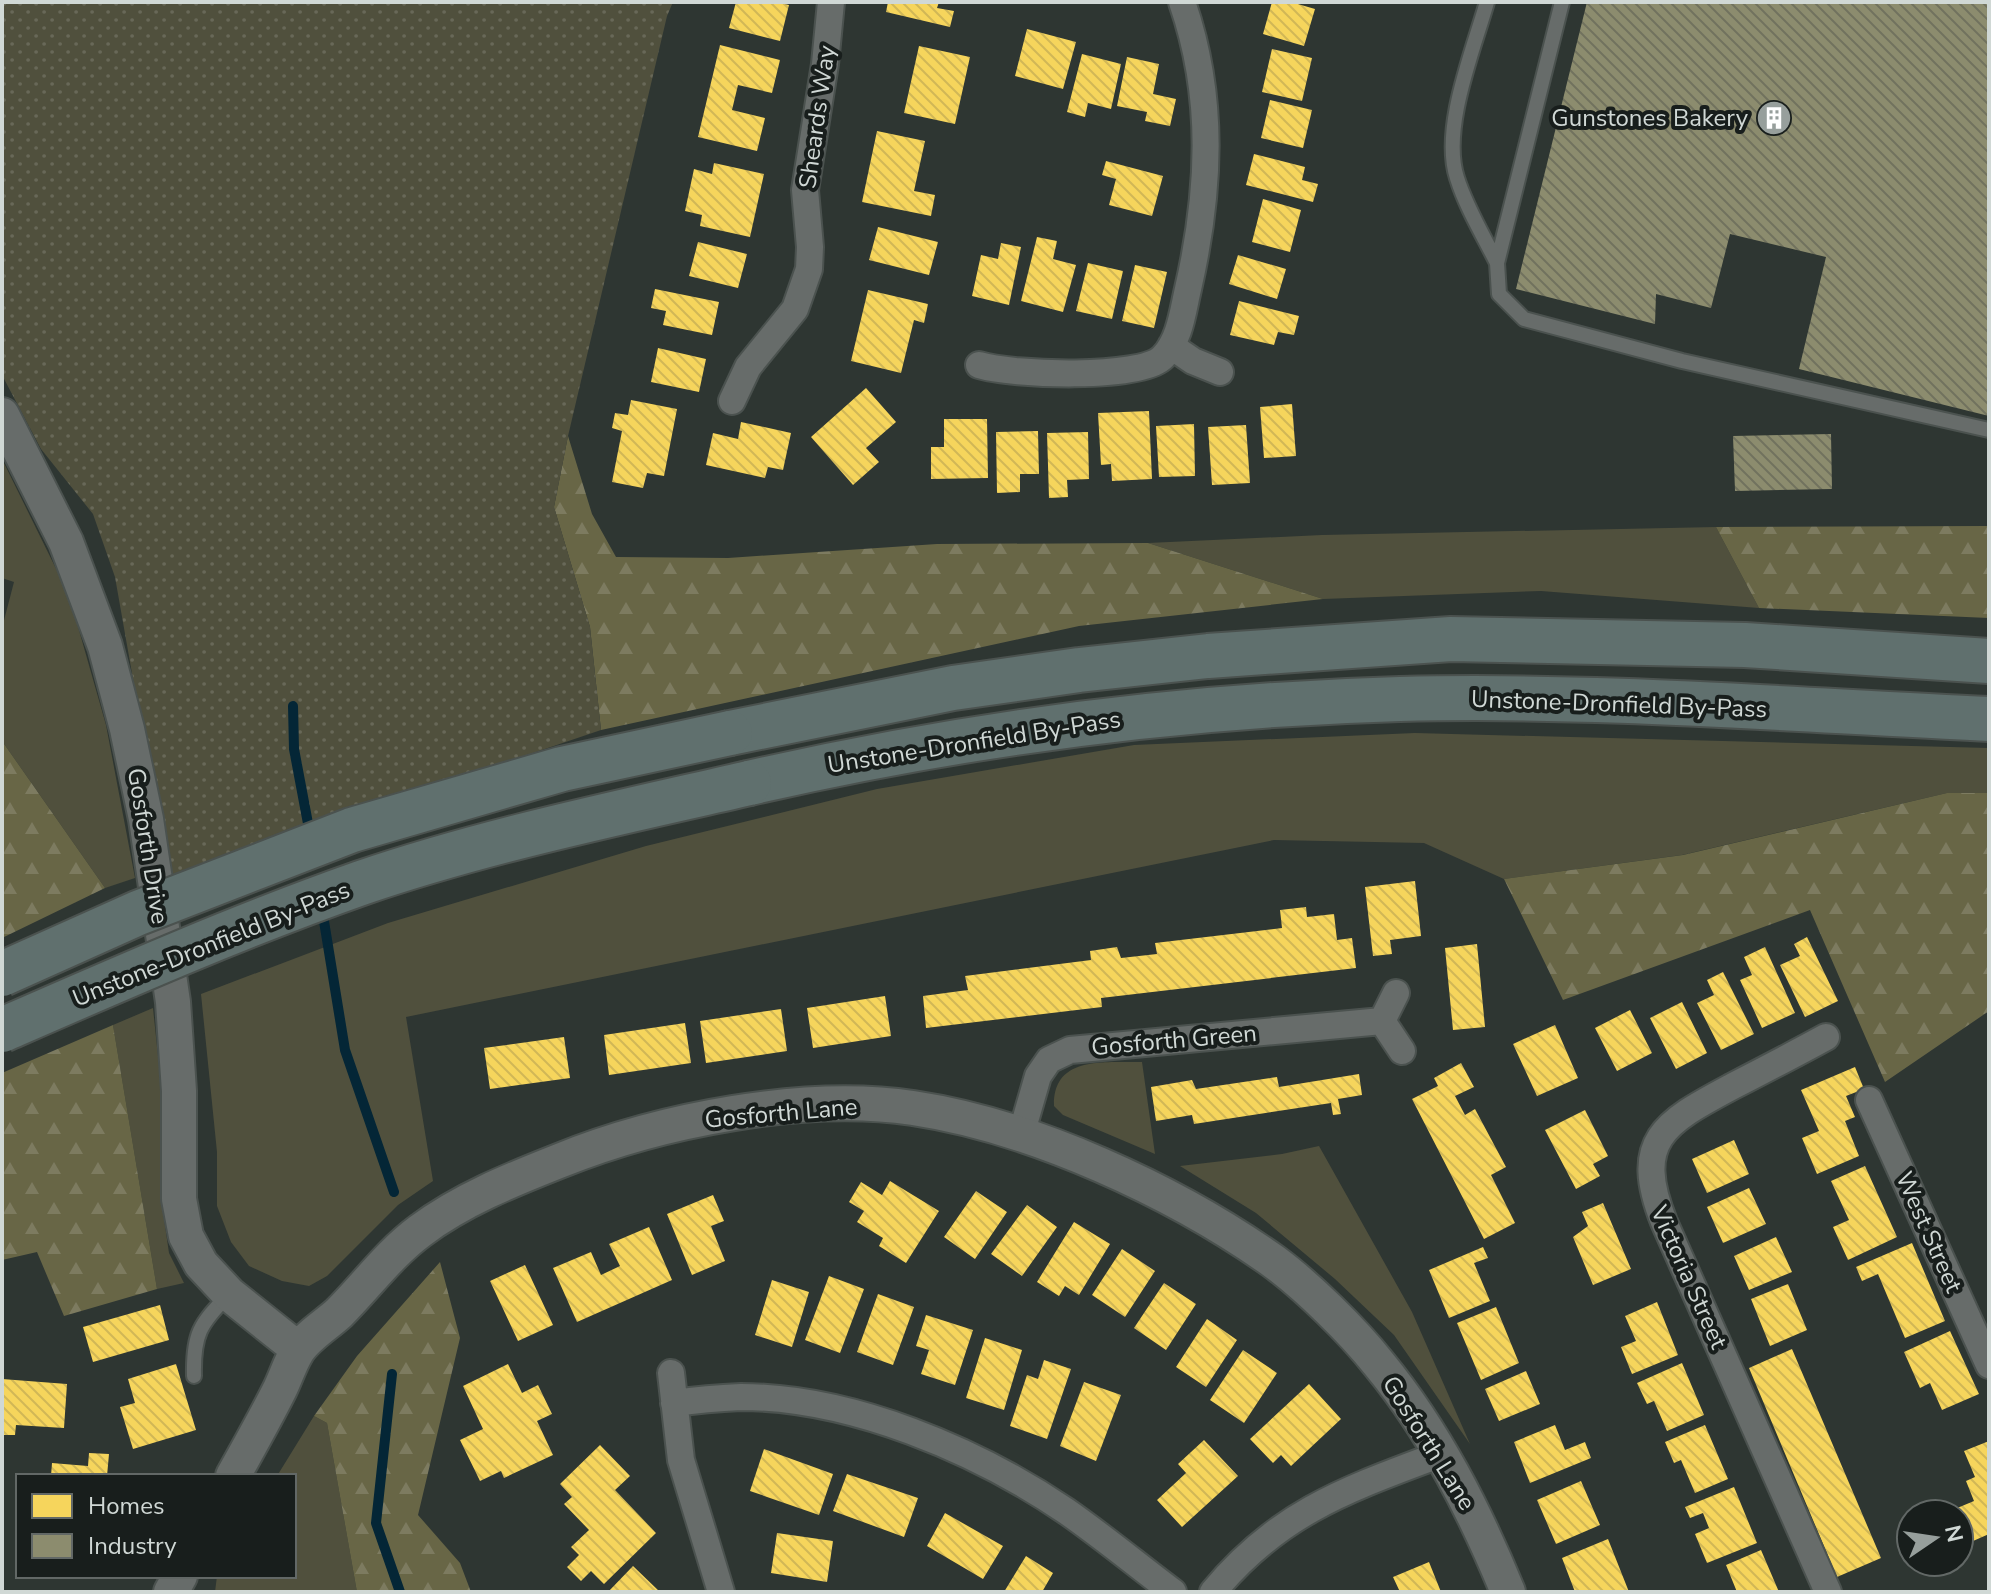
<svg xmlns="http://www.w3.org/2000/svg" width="1991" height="1594" font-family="'Nunito Sans',sans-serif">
<defs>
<pattern id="forest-firs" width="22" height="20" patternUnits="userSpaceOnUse" patternTransform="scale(2)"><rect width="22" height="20" fill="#686646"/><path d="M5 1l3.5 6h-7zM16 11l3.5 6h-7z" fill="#7d7b60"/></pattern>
<pattern id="park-dots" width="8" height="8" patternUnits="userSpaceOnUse" patternTransform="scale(2)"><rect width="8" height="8" fill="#50503d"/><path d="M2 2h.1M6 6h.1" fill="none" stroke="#686858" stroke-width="1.8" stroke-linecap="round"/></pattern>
<pattern id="homes-back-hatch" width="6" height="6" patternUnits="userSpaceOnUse" patternTransform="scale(2)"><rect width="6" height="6" fill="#f6d55c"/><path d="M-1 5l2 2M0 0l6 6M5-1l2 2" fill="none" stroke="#d1b756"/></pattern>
<pattern id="industry-back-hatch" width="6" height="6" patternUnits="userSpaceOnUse" patternTransform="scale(2)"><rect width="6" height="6" fill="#8c8c6e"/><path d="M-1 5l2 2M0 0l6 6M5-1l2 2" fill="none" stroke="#71725e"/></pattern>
</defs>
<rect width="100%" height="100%" fill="#2e3632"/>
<path fill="#50503d" d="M2,459L69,595L106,725L135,878L105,888L2,741V628L14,582L2,578Z
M1716,527L1759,608L1541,591L1323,599L1148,543L1322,535Z
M1415,733L1989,748V793H1947L1682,855L1504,879L1424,843L1274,840L406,1017L433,1181L398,1205L327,1276L309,1286L282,1281L249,1266L231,1242L217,1206V1152L201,994L388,923L646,846L877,789L1134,745Z
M153,1008L163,1104L162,1205L169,1253L184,1283L157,1289L113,1025Z
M1142,1062L1155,1154L1063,1115L1054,1106C1053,1055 1105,1063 1142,1062Z
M1319,1146L1412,1312L1470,1444L1394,1335L1335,1279L1256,1213L1180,1166L1282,1154Z
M314,1416L327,1423L357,1592H215L217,1576H294V1476H277Z"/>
<path fill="url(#forest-firs)" d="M568,436L592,514L616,557L728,558L937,544L1148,543L1323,599L1079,626L601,730L590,627L554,507Z
M1989,526V618L1759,608L1716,527Z
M2,741L105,888L2,938Z
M1947,793H1989V1011L1885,1082L1810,910L1563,1000L1504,879L1683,855Z
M113,1025L157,1289L64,1316L37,1252L2,1260V1073Z
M440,1262L460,1338L418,1515L460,1563L471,1592H357L327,1423L314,1416L357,1356Z"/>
<path fill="url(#park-dots)" d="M2,2H673L667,16L568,436L554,507L590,627L601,730L168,877L115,577L93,514L41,449L2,375Z"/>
<path fill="url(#homes-back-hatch)" d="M736,2H776L789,5L780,41L729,28Z
M888,2H939L937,8L954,11L950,27L886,12Z
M1272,2H1291L1315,9L1304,46L1263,34Z
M1027,29L1076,42L1063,89L1015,76Z
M720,45L780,60L772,93L738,85L732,110L765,118L757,151L698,137Z
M919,46L970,57L955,124L904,113Z
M1272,49L1312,58L1302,101L1262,92Z
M1082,54L1121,64L1111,109L1088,103L1085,117L1067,112Z
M1127,57L1159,64L1153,94L1176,99L1170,126L1145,121L1147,112L1117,106Z
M1270,100L1312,110L1303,148L1261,138Z
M877,131L925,141L914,191L935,195L931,216L862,202Z
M1254,154L1305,167L1302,180L1318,184L1313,202L1246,185Z
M1106,161L1163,176L1152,216L1109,205L1116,179L1102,175Z
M714,163L764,174L750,237L700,226L702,215L685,211L694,169L712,174Z
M1263,199L1301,210L1290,252L1252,242Z
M878,227L938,242L929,275L869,260Z
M1037,237L1057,241L1053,259L1076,265L1063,312L1021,301Z
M698,242L747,254L738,288L689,276Z
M1001,243L1021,247L1009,305L972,296L981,255L998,259Z
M1238,255L1286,269L1277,299L1229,284Z
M1088,263L1123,271L1112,319L1076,311Z
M1135,265L1167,272L1154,328L1122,321Z
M655,289L719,302L712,335L663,325L666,311L651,308Z
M868,290L928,304L924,323L914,320L901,373L851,361Z
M1239,301L1299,316L1294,335L1278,332L1274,345L1230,335Z
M658,348L706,359L699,392L651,382Z
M866,388L896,422L866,448L879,462L853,485L811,437Z
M631,400L677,409L664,476L647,473L643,488L612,482L622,431L612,428L615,413L628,415Z
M1292,404L1296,456L1264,458L1260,407Z
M1149,411L1152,479L1112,481L1111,464L1101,465L1098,413Z
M944,419H987L988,478L931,479V447H944Z
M741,422L791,433L783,470L768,467L765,478L706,465L713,433L738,439Z
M1194,424L1195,476L1159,477L1156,426Z
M1246,425L1250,483L1212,485L1208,427Z
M1038,431L1039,474H1020V492L997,493L996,432Z
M1088,432L1089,479L1067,480L1068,497L1049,498L1047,433Z
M1415,881L1421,936L1390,940L1392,954L1373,956L1365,887Z
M1306,907L1307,917L1334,914L1337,940L1352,938L1356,968L1101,998L1102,1007L926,1028L923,996L968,990L965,976L1091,960L1090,951L1117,947L1121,958L1157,954L1155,943L1282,928L1280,910Z
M1807,937L1838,1001L1805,1017L1780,965L1800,956L1794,944Z
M1477,944L1485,1027L1453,1030L1445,948Z
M1765,947L1795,1013L1762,1028L1740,980L1752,975L1744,957Z
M1723,972L1754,1034L1721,1050L1697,1003L1714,995L1707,980Z
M885,996L891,1036L813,1048L807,1008Z
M1682,1002L1707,1053L1676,1069L1650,1018Z
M781,1009L787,1051L706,1063L700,1021Z
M1630,1010L1652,1053L1617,1071L1595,1028Z
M685,1023L691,1063L609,1075L604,1035Z
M1555,1025L1578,1078L1537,1096L1513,1044Z
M564,1037L570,1078L490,1089L484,1048Z
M1461,1063L1474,1087L1455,1096L1465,1115L1475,1109L1506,1167L1491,1175L1515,1223L1484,1239L1412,1099L1438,1086L1434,1078Z
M1855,1067L1864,1089L1846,1096L1855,1117L1845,1121L1859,1156L1817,1174L1802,1138L1819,1131L1801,1090Z
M1359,1074L1362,1095L1338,1099L1341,1114L1333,1115L1331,1103L1194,1124L1192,1115L1156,1121L1151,1087L1192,1080L1196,1089L1277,1077L1279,1087Z
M1585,1110L1608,1156L1593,1164L1600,1176L1576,1189L1545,1130Z
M1734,1140L1749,1174L1707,1193L1692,1159Z
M1865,1166L1897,1237L1848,1260L1833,1227L1849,1220L1831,1181Z
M890,1181L939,1211L906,1263L879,1246L883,1238L857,1222L864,1211L849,1202L861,1182L882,1195Z
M1749,1188L1766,1224L1723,1243L1707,1207Z
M976,1191L1007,1212L975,1259L944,1237Z
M713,1195L724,1221L711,1226L725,1261L692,1275L667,1214Z
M1603,1203L1631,1269L1593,1285L1573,1237L1588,1226L1582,1212Z
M1027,1205L1057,1227L1022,1276L991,1254Z
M1074,1222L1110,1244L1079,1295L1065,1286L1059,1296L1037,1282Z
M649,1227L672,1280L577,1322L553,1268L591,1252L601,1275L620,1266L609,1244Z
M1776,1237L1792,1272L1749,1290L1734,1256Z
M1912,1243L1945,1321L1905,1338L1878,1274L1862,1281L1856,1267Z
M1483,1247L1488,1258L1474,1263L1490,1301L1449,1318L1429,1270Z
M1122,1249L1155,1271L1125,1317L1092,1295Z
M525,1265L553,1325L518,1341L490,1281Z
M829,1276L864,1289L840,1353L805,1340Z
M772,1280L809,1292L792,1347L755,1335Z
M1164,1283L1196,1304L1166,1350L1134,1328Z
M1788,1284L1807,1330L1770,1346L1751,1299Z
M878,1294L914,1307L893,1365L857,1352Z
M1657,1302L1678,1355L1632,1374L1621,1347L1636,1341L1625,1316Z
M160,1305L169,1340L93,1362L83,1327Z
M1496,1307L1519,1363L1481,1380L1457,1323Z
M926,1315L973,1330L955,1385L921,1374L929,1350L916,1346Z
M1207,1319L1237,1340L1206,1387L1176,1367Z
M1950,1331L1979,1394L1942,1410L1930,1383L1920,1388L1904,1352Z
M985,1338L1022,1350L1004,1410L966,1398Z
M1792,1349L1881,1558L1837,1577L1749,1368Z
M1243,1350L1277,1373L1244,1423L1210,1400Z
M1044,1360L1071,1369L1047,1439L1010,1426L1027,1375L1038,1379Z
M1682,1363L1704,1415L1667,1431L1654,1401L1647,1404L1637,1383Z
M176,1364L196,1430L133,1449L120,1407L135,1403L128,1379Z
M508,1364L522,1393L538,1385L552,1414L537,1421L553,1455L504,1478L501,1471L480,1481L460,1440L483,1429L463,1386Z
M1526,1371L1540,1404L1499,1421L1485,1389Z
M2,1379L67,1384L64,1428L16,1425L15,1435H2Z
M1084,1382L1121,1395L1096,1461L1060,1446Z
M1309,1384L1341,1419L1291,1466L1281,1455L1273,1463L1250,1439Z
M1555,1425L1565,1450L1585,1442L1591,1458L1530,1483L1514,1442Z
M1705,1425L1728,1479L1695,1493L1681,1460L1674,1463L1665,1442Z
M1204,1440L1238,1476L1182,1527L1157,1500L1186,1473L1178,1464Z
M1989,1441V1534L1964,1545L1959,1533V1514H1951L1950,1511L1974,1501L1966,1481L1975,1477L1964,1451Z
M600,1445L630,1476L615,1490L656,1533L604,1584L591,1571L581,1581L567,1567L579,1555L571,1547L589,1530L564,1504L572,1497L560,1484Z
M764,1449L833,1474L819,1515L750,1491Z
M89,1453L109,1454L107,1476H51L52,1463L88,1466Z
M847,1474L918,1498L904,1537L833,1511Z
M1581,1481L1600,1525L1556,1544L1537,1500Z
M1734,1487L1757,1543L1707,1563L1695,1534L1709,1528L1703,1513L1690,1518L1685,1507Z
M945,1513L1003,1546L983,1579L927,1546Z
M777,1533L833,1541L827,1582L771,1573Z
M1608,1539L1629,1592H1575L1562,1558Z
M1761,1550L1779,1592H1737L1726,1565Z
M1026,1556L1053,1573L1042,1592H1004Z
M1429,1562L1441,1592H1400L1393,1577Z
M633,1566L660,1592H608Z"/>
<path fill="url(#industry-back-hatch)" d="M1587,2H1989V416L1799,369L1826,257L1730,234L1711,308L1656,294L1655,324L1516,289Z
M1831,434L1832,489L1735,491L1733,436Z"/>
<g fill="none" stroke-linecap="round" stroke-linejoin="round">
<path stroke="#042636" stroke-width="10" d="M293,706L294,749L310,834
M322,909L345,1050L394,1192
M392,1374L376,1523L400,1592"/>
<g stroke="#4b524f" stroke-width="18">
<path id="service" d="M1487,2C1473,51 1441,129 1457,178C1466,207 1483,235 1497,263
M1562,2L1497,263L1499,294L1524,319L1682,361L1989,430
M194,1376C193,1333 200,1325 228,1295"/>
</g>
<g stroke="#4b524f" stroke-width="30">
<path id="minor" d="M1171,346L1193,361L1220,372
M979,365C1011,375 1141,380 1163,357C1180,340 1183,310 1188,289C1210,192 1215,97 1182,2
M732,401L748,367L795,309L809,269L810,247L805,190L825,64L831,2
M1396,993L1382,1021L1402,1051
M1826,1037C1795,1054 1764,1070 1733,1086C1666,1122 1631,1139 1664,1222L1828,1592
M1869,1100L1989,1365
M1021,1135L1038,1076L1049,1060L1070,1050L1382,1021
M671,1373L681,1460L721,1592
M674,1403C696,1400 719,1398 741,1397C851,1397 976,1450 1066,1511C1102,1536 1137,1565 1173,1592
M1213,1592C1279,1512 1348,1489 1441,1454"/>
</g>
<g stroke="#4b524f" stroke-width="38">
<path id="tertiary" d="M2,415L66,542L105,646L127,729L146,819L173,1002L179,1091V1199L186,1236L201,1264L229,1294L298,1349
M233,1476C249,1447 265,1419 280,1389C286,1377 290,1363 297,1352C306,1337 326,1325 339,1313C366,1286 389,1254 420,1231C461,1200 511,1180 559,1161C660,1120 804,1092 913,1108C1033,1126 1174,1191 1273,1261C1307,1286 1353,1331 1379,1364C1435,1432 1475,1512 1508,1592
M171,1592L180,1576"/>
</g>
<g stroke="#4b524f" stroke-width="48">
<path id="trunk" d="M730,733L953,688L1079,670L1208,656L1451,639L1745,645L1989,661
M749,783C963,734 1180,705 1400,699C1596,694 1793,710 1989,719"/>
</g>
<use href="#service" stroke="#676c6a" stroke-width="14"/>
<use href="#minor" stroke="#676c6a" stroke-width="26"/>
<use href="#tertiary" stroke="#676c6a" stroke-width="34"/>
<use href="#trunk" stroke="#60706e" stroke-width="44"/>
<g stroke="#4b524f" stroke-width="48" stroke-linecap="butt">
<path id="trunk-bridge" d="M2,974L138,913L352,830L562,769L730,733
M2,1030C121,978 239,926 361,883C487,840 619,813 749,783"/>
</g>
<use href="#trunk-bridge" stroke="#60706e" stroke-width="44"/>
</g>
<defs>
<g id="building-disc" transform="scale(1.8)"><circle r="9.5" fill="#979f9c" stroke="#181e1c"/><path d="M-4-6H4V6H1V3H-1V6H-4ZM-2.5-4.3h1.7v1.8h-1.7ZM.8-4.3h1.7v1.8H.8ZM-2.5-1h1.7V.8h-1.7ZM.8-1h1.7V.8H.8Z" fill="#fff"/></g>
</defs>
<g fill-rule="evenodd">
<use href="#building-disc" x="1774" y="118"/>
</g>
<g text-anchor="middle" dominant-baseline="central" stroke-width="8" stroke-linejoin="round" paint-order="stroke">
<g font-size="24" fill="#d0d8d5" stroke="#181e1c">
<text transform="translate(817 117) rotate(-82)">Sheards Way</text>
<text transform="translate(1619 704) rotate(2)">Unstone-Dronfield By-Pass</text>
<text transform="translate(974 742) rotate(-9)">Unstone-Dronfield By-Pass</text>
<text transform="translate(148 846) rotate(81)">Gosforth Drive</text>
<text transform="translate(211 944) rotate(-22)">Unstone-Dronfield By-Pass</text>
<text transform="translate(1174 1040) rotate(-5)">Gosforth Green</text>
<text transform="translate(781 1113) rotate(-5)">Gosforth Lane</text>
<text transform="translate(1929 1232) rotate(66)">West Street</text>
<text transform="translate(1689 1277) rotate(66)">Victoria Street</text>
<text transform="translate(1429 1443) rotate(58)">Gosforth Lane</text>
</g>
<g font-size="24" fill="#d0d8d5" stroke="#181e1c" text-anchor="end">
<text x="1748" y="118">Gunstones Bakery</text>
</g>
</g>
<rect width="1991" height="1594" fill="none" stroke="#d0d8d5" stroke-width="8"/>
<rect x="16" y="1474" width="280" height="104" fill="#181e1c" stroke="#626866" stroke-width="2"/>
<rect x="32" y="1494" width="40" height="24" fill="#f6d55c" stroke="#626866" stroke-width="2"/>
<text x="88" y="1514" font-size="24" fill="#d0d8d5">Homes</text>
<rect x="32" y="1534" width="40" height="24" fill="#8c8c6e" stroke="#626866" stroke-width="2"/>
<text x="88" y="1554" font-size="24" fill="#d0d8d5">Industry</text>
<g transform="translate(1935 1538) rotate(77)"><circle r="38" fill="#181e1c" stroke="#626866" stroke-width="2"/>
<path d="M0-6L14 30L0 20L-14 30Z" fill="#979f9c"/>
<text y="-12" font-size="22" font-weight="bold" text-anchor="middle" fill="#d0d8d5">N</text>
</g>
</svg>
